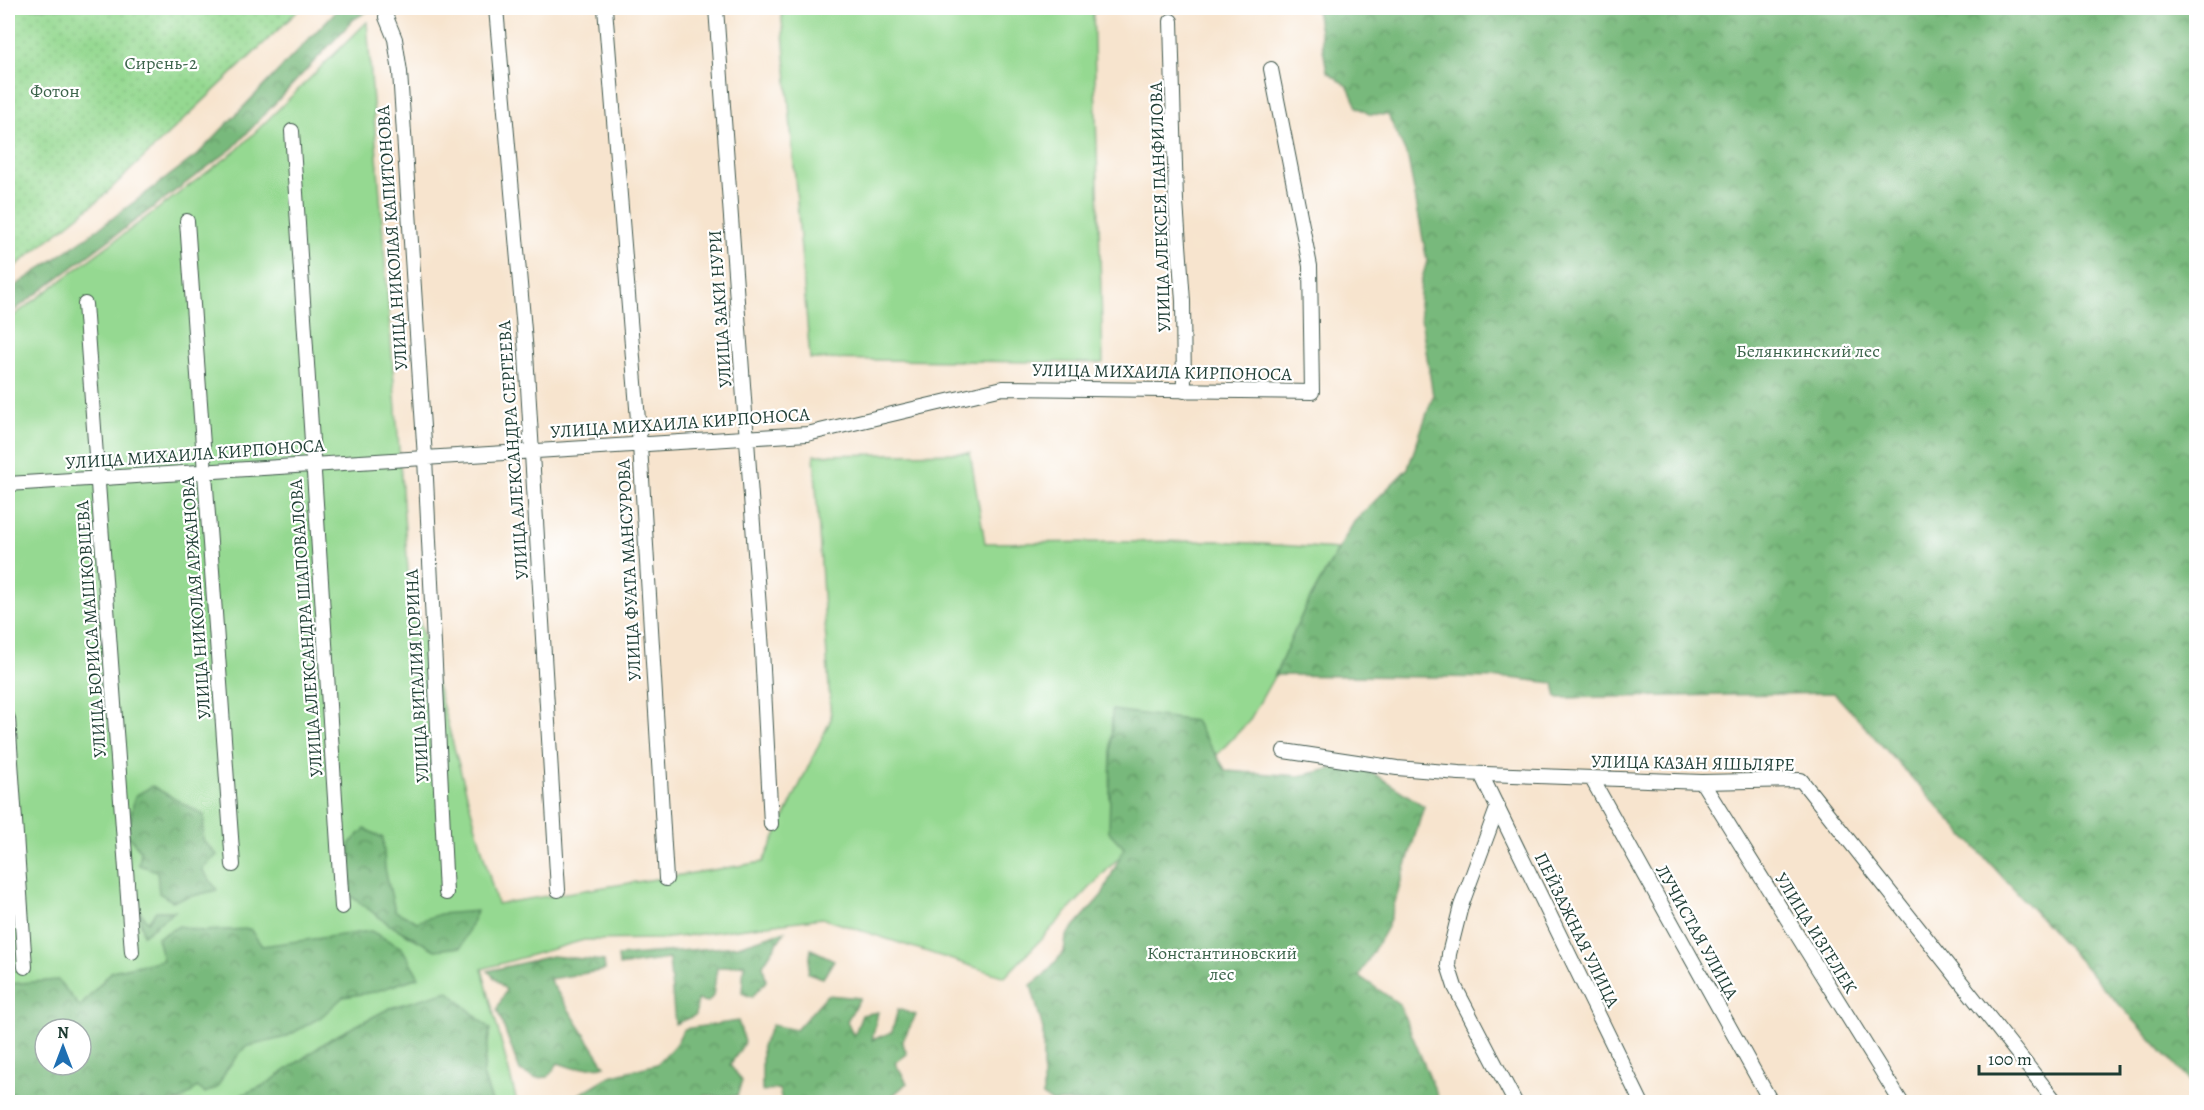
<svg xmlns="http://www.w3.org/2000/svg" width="2204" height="1110" font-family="Alegreya,serif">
<defs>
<pattern id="forest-crowns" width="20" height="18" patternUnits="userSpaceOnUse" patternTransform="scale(1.5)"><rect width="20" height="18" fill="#78b97b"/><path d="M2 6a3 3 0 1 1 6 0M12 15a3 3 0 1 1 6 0" fill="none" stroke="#629866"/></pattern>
<pattern id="garden-dots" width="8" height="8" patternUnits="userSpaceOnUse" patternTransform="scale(1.5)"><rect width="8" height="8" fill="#95d991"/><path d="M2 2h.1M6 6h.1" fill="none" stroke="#80bb7e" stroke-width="1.8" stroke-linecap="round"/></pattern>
</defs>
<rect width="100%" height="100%" fill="#fff"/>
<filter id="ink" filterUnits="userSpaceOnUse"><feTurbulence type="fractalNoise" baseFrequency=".0167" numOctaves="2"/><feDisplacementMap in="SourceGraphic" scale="12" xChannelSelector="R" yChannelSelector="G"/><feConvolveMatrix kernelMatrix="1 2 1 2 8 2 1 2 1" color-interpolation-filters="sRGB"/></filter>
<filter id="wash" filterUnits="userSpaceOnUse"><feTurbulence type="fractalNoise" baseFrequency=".008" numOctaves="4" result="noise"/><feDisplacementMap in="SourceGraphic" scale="24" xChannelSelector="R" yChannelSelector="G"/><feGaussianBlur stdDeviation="1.35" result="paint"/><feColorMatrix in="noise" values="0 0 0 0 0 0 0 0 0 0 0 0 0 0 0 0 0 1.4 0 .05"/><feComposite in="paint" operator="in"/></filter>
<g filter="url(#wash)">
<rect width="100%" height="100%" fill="#f7e4ce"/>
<path fill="#95d991" stroke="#5a8b62" stroke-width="1.5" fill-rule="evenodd" d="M781,8H1093L1103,363L810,359Z
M367,22L409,583L497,904L763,862L831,719L814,455L970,453L985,543L1217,541L1338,549L1304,610L1275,675L1249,721L1005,977L822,918L662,939L584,940L482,969L517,1102H492L483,1075L490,1029L332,1038L265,1085L225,1102H8V320L237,150ZM45,1029H81V1065H45Z"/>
<path fill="url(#forest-crowns)" stroke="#4c7b58" stroke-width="1.5" fill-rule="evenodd" d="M339,8H373L354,19L233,148L8,315V291L90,235L197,155Z
M1313,8H2196V1088L1834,693L1557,698L1554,683L1510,678L1275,675L1304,610L1354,522L1408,468L1433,396L1419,305L1421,282L1427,261L1408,158L1388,115L1369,114L1357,107L1348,87L1327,71L1316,9Z
M1112,710L1195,721L1226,771L1299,776L1358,763L1424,806L1388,925L1359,976L1399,1004L1440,1102H1052L1043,1096V1029L1031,985L1044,975L1064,952L1066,936L1102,895L1124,848L1109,832Z
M152,786L204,815L203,840L217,855L202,869L217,890L172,901L159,893L157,871L139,865L141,851L127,834L135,796Z
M365,829L383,838L385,869L395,911L417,922L440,914L477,911L461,947L435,950L390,925L351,896L350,843Z
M138,909L148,922L156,911H175L143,935Z
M179,926L201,931L250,929L262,946L371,931L402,948L419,977L374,992L343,997L321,1017L286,1037L245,1047L227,1069L217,1088L205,1093L197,1087C178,1107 169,1103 143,1102L141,1100L138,1102H12L14,1093L8,1094V984L58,980L80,1007L112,971L163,960L157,938ZM45,1029H81V1065H45Z
M785,931L763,965L766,981L752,997L742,993L744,964L717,968L713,996L708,1002L697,1000L696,1015L675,1024L669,959L619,966L618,956L738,946Z
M811,949L834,960L823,978L808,973Z
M552,956L604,961L605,970L549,979L605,1066L573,1068L558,1063L548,1077L535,1078L520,1071L497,1009L506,990L488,971Z
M448,991L490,1029L483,1075L492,1102H225L265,1085L332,1038L390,1008Z
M827,995L860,998L847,1021L854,1036L862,1015L878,1012L872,1040L892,1032L898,1009L916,1015L902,1042L907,1054L895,1063L907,1083L885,1102H782L779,1089L762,1091V1046L772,1025L796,1030Z
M738,1021L745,1042L730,1065L742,1081L737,1096L720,1097L704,1095L703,1102H566L610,1076L657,1064L675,1045L684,1029Z"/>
<path fill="url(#garden-dots)" stroke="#5a8b62" stroke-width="1.5" d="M8,8H301L100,199L8,272Z"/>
</g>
<g filter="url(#ink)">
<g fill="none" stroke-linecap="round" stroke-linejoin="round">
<g stroke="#3f564b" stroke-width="16">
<path id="minor" d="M496,8L526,353L558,890
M605,8L640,445L666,879
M716,8L762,650L771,824
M386,17L395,39L400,72L425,458L446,893
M1171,21L1176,202L1183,301L1184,391
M292,131L342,907
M187,221L233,865
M85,304L132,952
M8,484L807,434L1003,388L1312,392L1310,266L1271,69
M8,718L25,967
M1284,751L1397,768L1459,773L1702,782L1801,780L2056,1102
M1481,774L1641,1102
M1592,779L1771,1102
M1702,782L1901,1102
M1498,806L1461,906L1449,954L1448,965L1455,987L1515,1102"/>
</g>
<use href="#minor" stroke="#fff" stroke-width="14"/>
</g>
</g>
<g text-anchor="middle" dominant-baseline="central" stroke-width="4.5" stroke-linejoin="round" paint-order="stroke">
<g font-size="18" fill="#3c644b" stroke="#fff">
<text x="161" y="63">Сирень-2</text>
<text x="55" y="91">Фотон</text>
<text x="1808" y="351">Белянкинский лес</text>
<text x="1222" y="953">Константиновский<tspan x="1222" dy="21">лес</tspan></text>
</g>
<g font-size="18" fill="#1f3d34" stroke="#fff">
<text transform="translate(1160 207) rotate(-92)">УЛИЦА АЛЕКСЕЯ ПАНФИЛОВА</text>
<text transform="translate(392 238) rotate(-94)">УЛИЦА НИКОЛАЯ КАПИТОНОВА</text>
<text transform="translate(720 309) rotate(-94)">УЛИЦА ЗАКИ НУРИ</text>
<text transform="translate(1162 372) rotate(1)">УЛИЦА МИХАИЛА КИРПОНОСА</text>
<text transform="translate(680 423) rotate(-4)">УЛИЦА МИХАИЛА КИРПОНОСА</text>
<text transform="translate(513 450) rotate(-94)">УЛИЦА АЛЕКСАНДРА СЕРГЕЕВА</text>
<text transform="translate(195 454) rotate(-4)">УЛИЦА МИХАИЛА КИРПОНОСА</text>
<text transform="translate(629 570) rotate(-93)">УЛИЦА ФУАТА МАНСУРОВА</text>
<text transform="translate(196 598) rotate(-94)">УЛИЦА НИКОЛАЯ АРЖАНОВА</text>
<text transform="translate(306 628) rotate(-94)">УЛИЦА АЛЕКСАНДРА ШАПОВАЛОВА</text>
<text transform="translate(91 629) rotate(-94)">УЛИЦА БОРИСА МАШКОВЦЕВА</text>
<text transform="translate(417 676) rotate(-93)">УЛИЦА ВИТАЛИЯ ГОРИНА</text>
<text transform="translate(1693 763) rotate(1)">УЛИЦА КАЗАН ЯШЬЛЯРЕ</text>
<text transform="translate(1577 930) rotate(64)">ПЕЙЗАЖНАЯ УЛИЦА</text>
<text transform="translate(1697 932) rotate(61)">ЛУЧИСТАЯ УЛИЦА</text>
<text transform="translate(1816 933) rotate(58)">УЛИЦА ИЗГЕЛЕК</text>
</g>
</g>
<rect width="2204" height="1110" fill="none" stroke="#fff" stroke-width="30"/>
<g transform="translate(63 1047)"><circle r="28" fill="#ffffff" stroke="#a5b1ae" stroke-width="1.5"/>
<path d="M0-4.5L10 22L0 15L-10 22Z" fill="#1f6fb2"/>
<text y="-9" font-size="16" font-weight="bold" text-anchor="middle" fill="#1f3d34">N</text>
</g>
<path d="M1979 1065v9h141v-9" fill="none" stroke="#1f3d34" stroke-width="3"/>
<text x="1988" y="1065" font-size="18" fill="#1f3d34" stroke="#ffffff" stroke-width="4.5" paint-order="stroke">100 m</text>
</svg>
